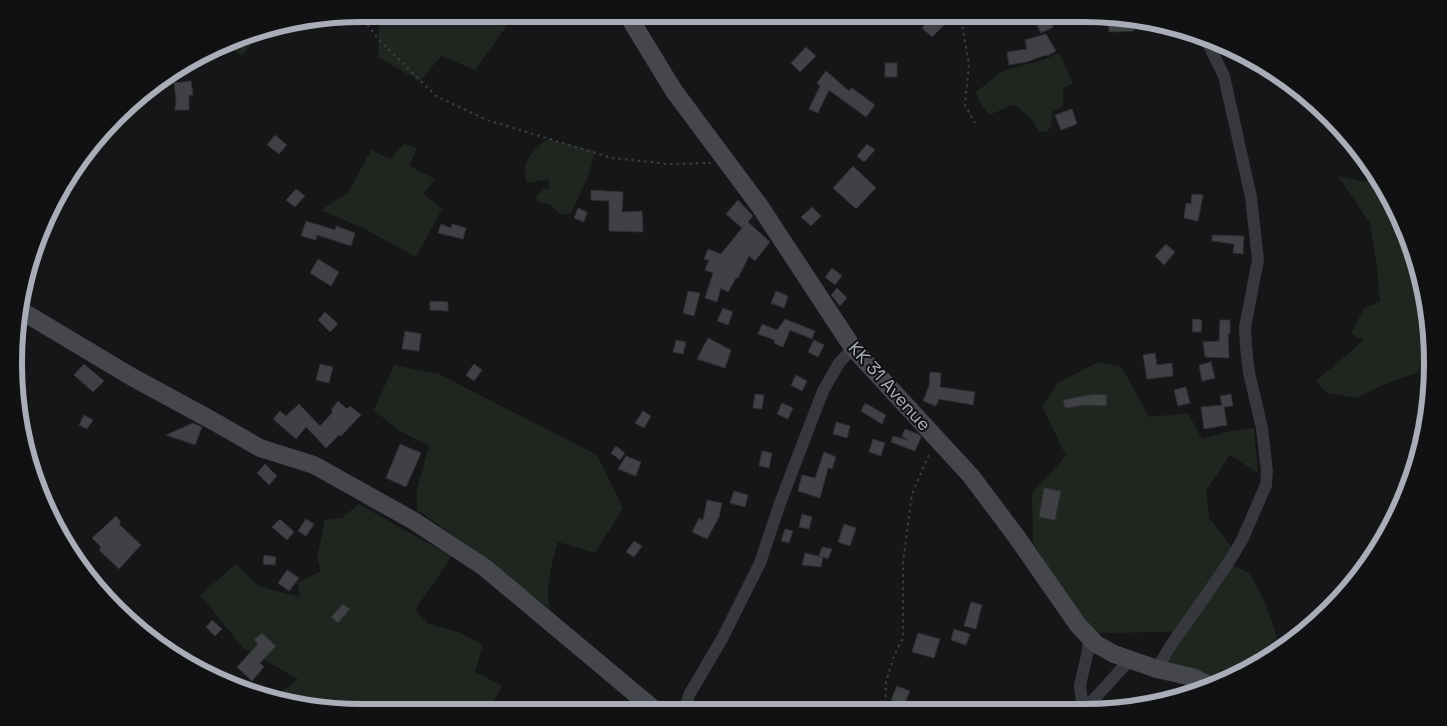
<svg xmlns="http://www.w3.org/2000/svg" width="1447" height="726" font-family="'Space Grotesk',sans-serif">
<rect width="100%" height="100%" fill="#161618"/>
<path fill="#1e261f" d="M384,14H515L475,70L441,56L420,81L378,57L379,19Z
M261,31L242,56L227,45L250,32Z
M1059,53L1073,83L1063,88V106L1053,111L1051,127L1047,132L1039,131L1030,117L1022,112L1019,107L1013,105L989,115L980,103L976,92L1000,73L1019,66L1040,61Z
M547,139L595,151L589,174L571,214H560L551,205L538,202L536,197L545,188L549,190V179L527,183C520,161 531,153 547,139Z
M404,144L417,148L409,166L435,179L423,194L442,209L416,257L363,228L321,210L348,193L371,150L390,159Z
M1377,175L1386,188L1415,250L1430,317L1431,354L1417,373L1390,382L1356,398L1327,393L1316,381L1364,340L1351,334L1364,308L1380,302L1377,267L1370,223L1338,176L1365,182Z
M1098,362L1122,367L1149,417L1188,413L1202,439L1231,431L1254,428L1258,473L1230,455L1206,491L1209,518L1234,550L1173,632L1096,633L1068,597L1033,543L1032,493L1066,456L1042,406L1059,382Z
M394,365L439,374L597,455L623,508L595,553L558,542C552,564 544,587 550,609C505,576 463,540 417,510V488L429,446L398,430L374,410Z
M359,504L404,530L452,556L415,610L429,624L459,632L483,645L475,672L503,686L487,711L340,712L279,701L278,695L298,679L243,648L200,595L236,564L258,586L300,597L297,583L321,571L317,558L325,520L342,518Z
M1231,566C1237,567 1245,570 1249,574C1259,584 1281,638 1278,651L1222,683L1215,678L1207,681L1165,662Z"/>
<path fill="#404145" stroke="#303034" d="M936,14L945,24L932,37L922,28Z
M1032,14H1047L1053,27L1041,33Z
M1108,16L1134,19V31L1109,32Z
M1046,34L1056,51L1047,56L1046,55L1026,62L1009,65L1007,52L1027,49L1025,40Z
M806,47L816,56L800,72L791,63Z
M885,63H897V77H885Z
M826,71L849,91L852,88L875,105L866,117L829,90L818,113L809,109L820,86L817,83Z
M191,81L193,95H189V110H175L176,100L174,83Z
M1072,109L1077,124L1061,130L1055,115Z
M275,135L287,145L279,154L267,145Z
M867,144L875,150L864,162L857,156Z
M853,166L876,188L856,209L833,188Z
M296,189L305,196L295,207L286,200Z
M591,190L623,192L622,212L642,211L643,232L609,231V201L591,200Z
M1192,194L1203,195L1198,221L1184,218L1186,203L1191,204Z
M738,200L753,216L748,222L770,242L755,261L749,256L738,278H736L728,292L721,288L717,302L705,298L713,273L705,270L709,260L704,259L708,249L721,254L742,228L726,214Z
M812,207L821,216L811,226L801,217Z
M578,208L587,212L584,222L574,218Z
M306,221L335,230L336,226L355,233L351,246L317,235L316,240L301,236Z
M441,224L451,228L452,224L466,228L463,239L438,233Z
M1212,235L1244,236L1243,254L1233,253L1234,244L1212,241Z
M1166,244L1175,252L1164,265L1155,256Z
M318,259L339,272L331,286L310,273Z
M832,268L842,276L835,285L825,277Z
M837,288L847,298L840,306L831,295Z
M688,291L700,293L694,316L683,313Z
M776,291L788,296L784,308L771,303Z
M430,301L448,302V311L430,310Z
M723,308L733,312L728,325L717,321Z
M325,312L338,324L330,332L318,320Z
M785,319L815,331L812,339L790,330L783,347L774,343L775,340L758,334L762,324L777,330Z
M1193,319L1202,320L1201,332H1192Z
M1220,320H1230V334H1228L1229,358L1205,357L1203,342L1219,341Z
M405,331L421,334L419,351L402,349Z
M708,338L731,350L725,368L697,359Z
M676,340L686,342L683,354L673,352Z
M814,340L824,345L818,357L808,352Z
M1155,353L1157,365L1172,363L1173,376L1147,379L1143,355Z
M1211,362L1215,378L1202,381L1199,365Z
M84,364L104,381L93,392L74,375Z
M320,364L333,367L329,383L316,380Z
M474,364L482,370L474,381L466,375Z
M930,372L941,373L940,387L975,392L973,405L939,399L936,406L923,401L929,386Z
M796,375L807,381L802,391L791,385Z
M1186,387L1190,403L1178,406L1174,390Z
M755,394L764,395L762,409L753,408Z
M1094,394L1107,395L1106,406L1085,405L1065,408L1063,400Z
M1231,394L1233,406L1224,407L1227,425L1204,429L1201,407L1222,405L1220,396Z
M338,401L347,409L350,406L361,415L341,436L339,435L326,448L306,427L296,439L273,419L280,411L286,416L299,404L320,426L333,412L331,410Z
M782,403L793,408L788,419L777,414Z
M865,403L886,415L882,424L861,411Z
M643,411L651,416L644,428L635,423Z
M84,415L93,420L87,429L79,425Z
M836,422L850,426L847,438L833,434Z
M193,423L202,427L195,445L166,435Z
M905,429L918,434L921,437L915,451L891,442L893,436L908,440L902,436Z
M873,439L885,443L881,456L869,452Z
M400,444L421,453L406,487L386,478Z
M616,446L625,453L620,460L611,453Z
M762,451L772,453L769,468L759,466Z
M824,452L836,457L832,469L828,468L820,498L798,491L802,475L815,478Z
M626,456L641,462L636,476L618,469Z
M265,464L277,476L269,485L257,473Z
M1044,488L1061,491L1055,520L1039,517Z
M734,491L748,495L745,507L730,503Z
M707,500L722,503L719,517L707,539L692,532L699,518L703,520Z
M802,514L812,517L809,529L799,527Z
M116,516L121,522L119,524L141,545L119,569L99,550L101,547L92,538Z
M280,519L294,532L287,540L272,527Z
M306,519L314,524L306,536L298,531Z
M844,524L856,528L850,546L838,542Z
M785,529L793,531L789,543L781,541Z
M634,541L642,546L634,557L626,552Z
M822,547L832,549L828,559L823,557L821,567L802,565L805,553L822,557L819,556Z
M264,555L276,557L275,565L263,564Z
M287,570L299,578L289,591L278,583Z
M971,602L982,605L976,629L964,626Z
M343,604L350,609L338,623L331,617Z
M212,620L222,629L215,636L206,627Z
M954,629L970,634L966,645L951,640Z
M262,633L276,646L260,663L264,667L252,681L237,667L258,644L254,640Z
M918,633L940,639L934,658L912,652Z
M897,686L910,691L904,705L891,700Z"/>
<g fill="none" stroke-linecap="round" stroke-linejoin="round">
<path stroke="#3d3f44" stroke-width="2" stroke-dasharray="2.5 4" stroke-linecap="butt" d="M360,14L378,39L436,96L487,120L612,158L669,164L711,163
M960,14L969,64L965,105L975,123
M885,710L886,682L894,656L903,638V562L912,494L930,452"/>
<path stroke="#37383d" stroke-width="12" d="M1157,669L1169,648L1227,565L1242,540L1266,485L1267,471L1262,428L1249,373L1246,347L1245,327L1258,260L1251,197L1224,76L1205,37
M1083,709L1080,685L1088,651L1089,636
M1084,709C1101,693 1114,676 1130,660
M685,711L689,695L723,637L760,563L780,503L823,391L839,363L853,348"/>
<path stroke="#45474d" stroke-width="18" d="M627,14L674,91L759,205L853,348L971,476L1016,536L1078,625L1096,644L1114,654L1157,669L1192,677L1213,687
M20,310L132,377L213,421L260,448L314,465L414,521L484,567L656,711"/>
</g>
<g text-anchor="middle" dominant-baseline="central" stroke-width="4" stroke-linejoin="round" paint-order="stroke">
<g font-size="18" fill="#a8adb8" stroke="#111113">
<text transform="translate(890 386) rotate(48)">KK 31 Avenue</text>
</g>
</g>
<path d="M0 0H1447V726H0ZM362 22H1084A340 340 0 0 1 1424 362V364A340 340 0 0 1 1084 704H362A340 340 0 0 1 22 364V362A340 340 0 0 1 362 22Z" fill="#111113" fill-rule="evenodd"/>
<path fill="none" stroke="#a8adb8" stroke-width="6" d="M362 22H1084A340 340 0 0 1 1424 362V364A340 340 0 0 1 1084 704H362A340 340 0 0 1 22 364V362A340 340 0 0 1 362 22Z"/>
</svg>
